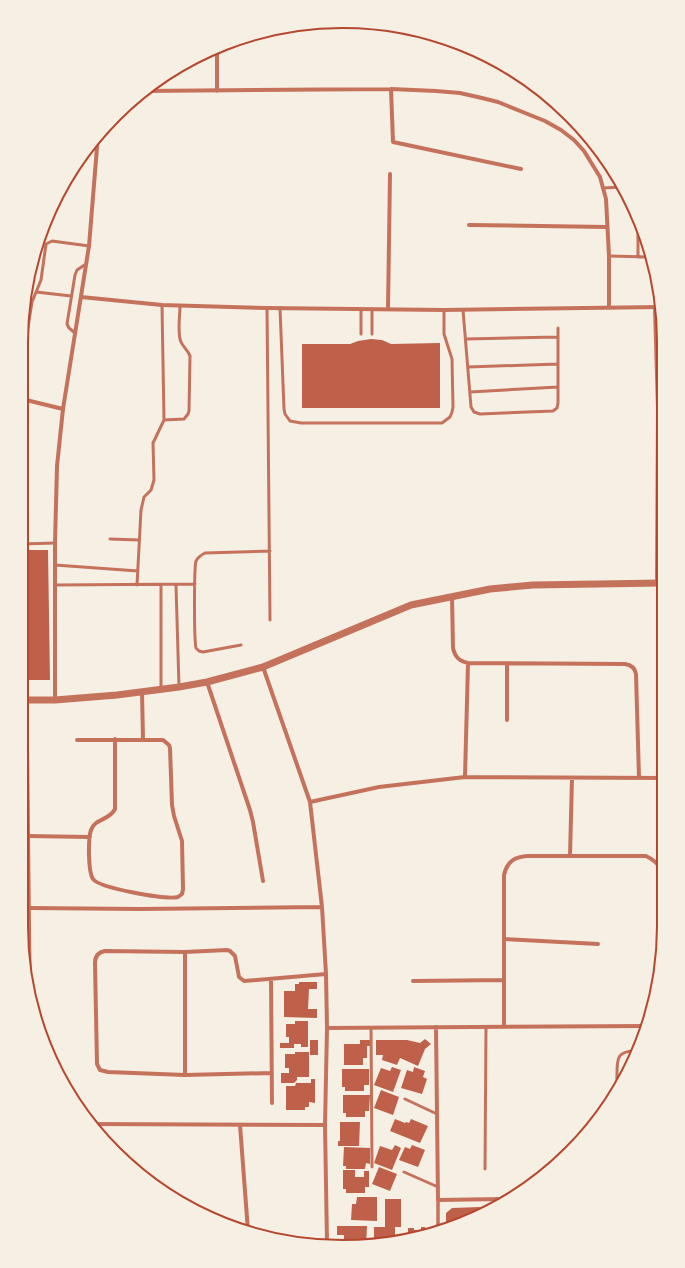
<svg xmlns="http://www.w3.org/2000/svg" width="685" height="1268" font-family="Inter,sans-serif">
<rect width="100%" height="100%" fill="#f6efe4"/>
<path fill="#bf614a" d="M27,292H28L22,333V322Z
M371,339L382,340L391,344L440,343V408H302V344H350L358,341Z
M21,550H48L50,680H21Z
M299,982H317V989H309L308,1009H317V1018L284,1017V991H295V984H299Z
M295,1021H308V1047H301V1044H294V1048H280V1043H289V1037H286V1024H295Z
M425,1039L431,1044L425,1049L418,1066L400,1058L397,1065L382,1060L383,1055H376V1040H407L420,1043Z
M310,1040H318V1055H310Z
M360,1040H371V1046H367V1058H363V1065H344V1044H360Z
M295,1052H309V1077H297V1080L294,1083H281V1073H289V1068H285V1054H295Z
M629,1056H634L629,1066Z
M392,1067L401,1070L393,1092L374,1085L381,1068L390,1071Z
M414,1067L425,1071L423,1077L427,1079L422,1094L401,1088L407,1070L413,1072Z
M342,1069H369V1085H364V1091H345V1087H342Z
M311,1079H315V1103L309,1102V1107H305V1110H286V1086H295L296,1083H311Z
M381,1090L399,1097L393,1115L374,1108Z
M343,1095H370L369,1111H365V1117H346V1113H343Z
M395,1119L405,1123L406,1122L409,1123L411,1119L428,1126L420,1143L390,1131Z
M340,1122H360L359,1146H338V1141H340Z
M395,1145L401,1148L392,1170L374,1163L380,1146L392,1150Z
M412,1145L425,1150L418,1167L399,1160L405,1147L410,1149Z
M344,1147L370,1148V1164L366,1163L365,1169H346V1166H343Z
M379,1167L397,1174L390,1191L372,1184Z
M343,1170H355V1177H364V1171H369V1187H365V1193H346V1189H343Z
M357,1197H377V1221L351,1220L352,1204H356Z
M385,1199H401V1227H395V1239L368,1245V1243H374V1227H385Z
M480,1207V1213L466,1222L446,1227V1213L452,1208Z
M337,1226H367L366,1246L344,1244V1235H337Z
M421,1227H425V1232L402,1237V1234H408V1228H414V1230H421Z"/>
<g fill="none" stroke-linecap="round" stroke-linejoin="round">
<path stroke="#c5725c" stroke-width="3" d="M603,188L622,187
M609,256L649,257
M638,257V217
M36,292L71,296
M267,308L270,620
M280,308L284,409L285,414L290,421L301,423H442L450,417L452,412L453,407L452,359L444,334V310
M361,309V334
M372,309V334
M463,310L471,407L474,412L480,414L553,411L557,408L558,403V328
M75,333L69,328L67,324L75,275L77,270L86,264
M466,339L558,337
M22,351L25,346L32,302L41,280L46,244L52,241L89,246
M468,367L558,364
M470,392L558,387
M164,420L184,419L188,414L189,411L190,356C188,350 183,347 181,342C177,334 180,315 180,306
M110,539L139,540
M21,544L55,543
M55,565L138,571
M55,585L195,584
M137,585L141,510L144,497L151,490L154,480L153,443L164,420L162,305
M176,585L179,687
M241,645L203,652L199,651L196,648C194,640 194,567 196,561C198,557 201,555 205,553L270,551
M161,689V585
M371,1028L372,1167
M620,1088C616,1083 617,1079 617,1073C617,1057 618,1051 636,1051
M405,1099L437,1114
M485,1169L486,1027
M404,1172L438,1187"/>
<path stroke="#c5725c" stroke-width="3.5" d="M438,1229V1200"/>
<path stroke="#c5725c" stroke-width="4" d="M391,89L393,142L521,169
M143,91L391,89L436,91L460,93L482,98L498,102L545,121L561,130L574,140L584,151L600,177L606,199L609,256V308
M217,91V48
M469,225L607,227
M81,297L162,305L267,308L444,310L661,307
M655,308L658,409L657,583
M388,309L390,174
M22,399L63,409
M452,597L453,648C455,657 459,661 468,663L625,664C632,665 635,668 636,674L639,778
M263,667L310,802L322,907L326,974L327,1028L325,1125L327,1243
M207,682L250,810L253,822L263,881
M142,692L143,740
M55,700V543L57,466L63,409L89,246L98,135
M507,720V664
M77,740H163L169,745L170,748L172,805L174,816L182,841L183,889L182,894L178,897C166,900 99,888 93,879C88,872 88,839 91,830C95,818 109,821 115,809V739
M465,777L468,663
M310,802L379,787L465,777L663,778
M27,836L90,837
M570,856L572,778
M28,908L140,909L322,907
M504,939L598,944
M185,952V1075
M271,979L272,1103
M413,981L504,980
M436,1027L438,1200L503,1199
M504,1027V875C507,862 514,857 527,856H646C660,863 663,870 663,885
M327,1028L646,1026
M272,1073L185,1075L108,1072L100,1070L97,1064L95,963C95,956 99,952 105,951L185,952L227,950L230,951L235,956L239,977L244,981L326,974
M90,1124L325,1125
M240,1125L248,1231"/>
<path stroke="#c5725c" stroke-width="7" d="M21,700H55L117,695L179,687L207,682L263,667L411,605L490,589L533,585L662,583
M25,700L28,969"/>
</g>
<path d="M0 0H685V1268H0ZM342 28H343A314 314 0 0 1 657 342V926A314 314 0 0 1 343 1240H342A314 314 0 0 1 28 926V342A314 314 0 0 1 342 28Z" fill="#f6efe4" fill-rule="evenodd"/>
<path fill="none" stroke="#b5482f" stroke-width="2" d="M342 28H343A314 314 0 0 1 657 342V926A314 314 0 0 1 343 1240H342A314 314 0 0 1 28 926V342A314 314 0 0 1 342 28Z"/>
</svg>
